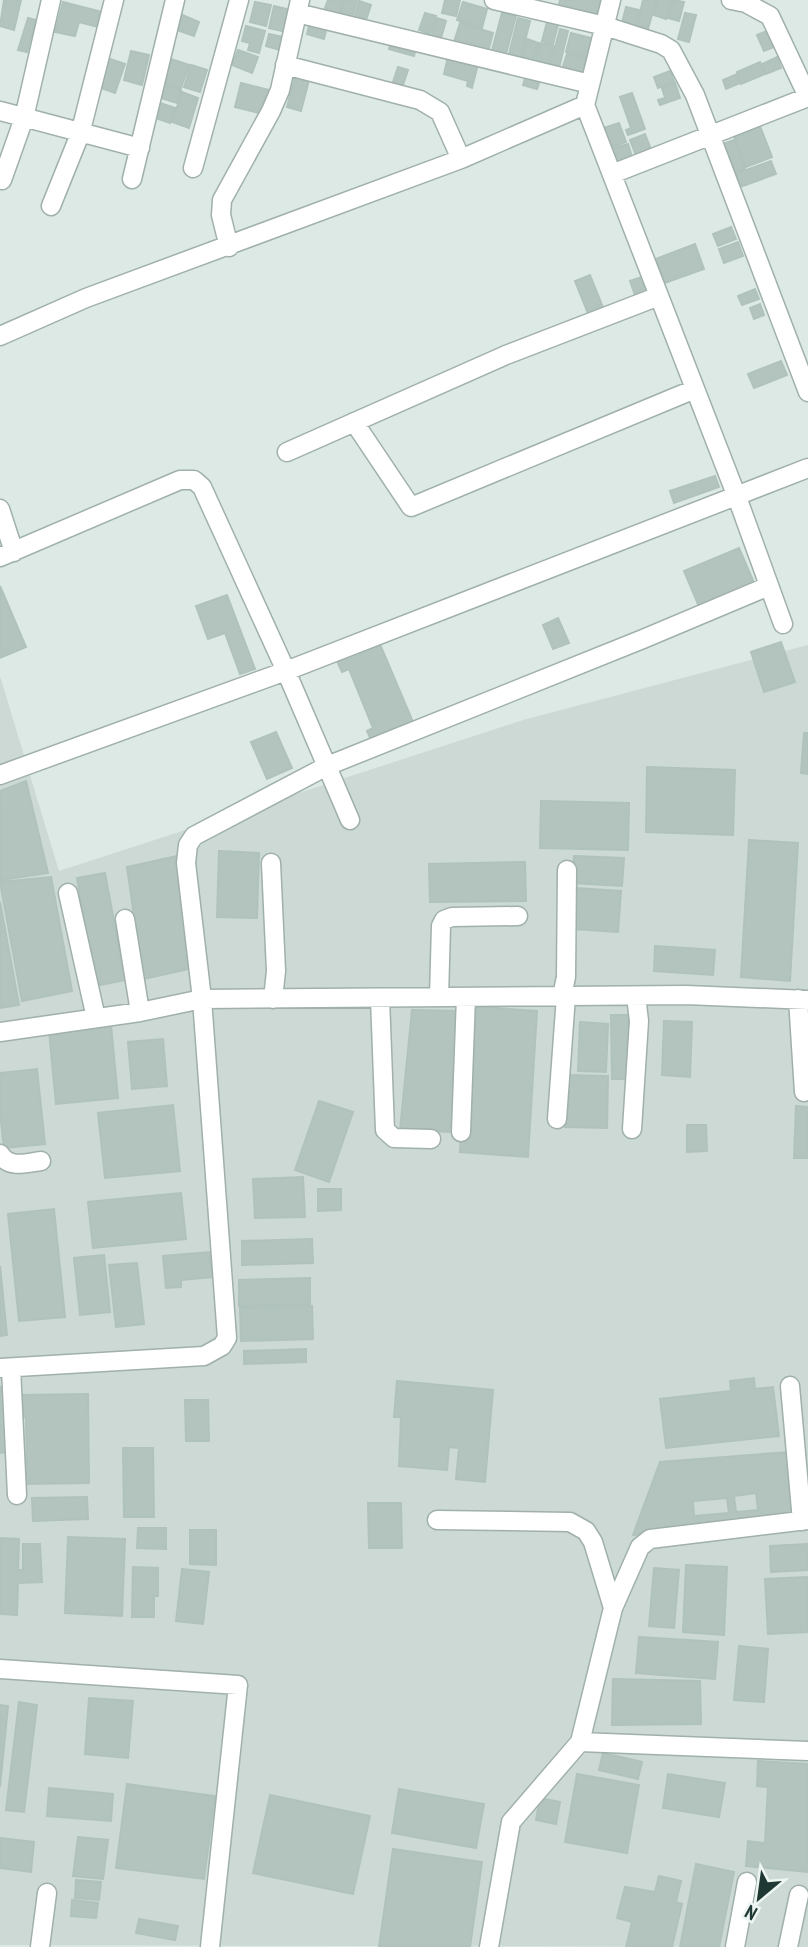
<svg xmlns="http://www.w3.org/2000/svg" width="808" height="1947" font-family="'PT Sans Narrow',sans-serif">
<rect width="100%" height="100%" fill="#dde9e5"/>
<path fill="#ccd9d4" d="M808,645V1947L0,1945V676L59,871L523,720Z"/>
<path fill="#b3c4be" stroke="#b0c2bc" stroke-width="2" fill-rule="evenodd" d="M4,0H21L14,30L0,26Z
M328,0H344L339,16L324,11Z
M344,0H357L351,21L340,19Z
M445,0H460L456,16L442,13Z
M560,0H597L605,2L600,19L558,8Z
M643,0H656L648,29L637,26Z
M658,0H671L666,19L654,15Z
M673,0L684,2L679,21L668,18Z
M359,1L371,5L365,23L354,19Z
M63,2L102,12L98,27L79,22L75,36L55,32Z
M255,2L271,5L266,26L250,22Z
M463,2L487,9L482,28L457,20Z
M274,6L291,10L286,32L269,28Z
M626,7L639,10L635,26L622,23Z
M425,13L436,16L430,34L419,30Z
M502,13L516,16L506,54L492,50Z
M685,13L696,15L689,42L678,39Z
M180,14L199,22L194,36L174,29Z
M28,18L36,20L27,52L18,50Z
M437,18L446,21L441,38L432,35Z
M518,18L530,21L521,57L509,54Z
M310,22L327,26L324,39L307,34Z
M547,22L558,25L553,44L542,41Z
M460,23L493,33L488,52L454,42Z
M246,26L265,31L259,53L248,50L250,43L242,41Z
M560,29L568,31L559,68L550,66Z
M767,31L774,47L764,51L757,35Z
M571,33L595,39L590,58L566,52Z
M269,34L283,37L280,50L266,46Z
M527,39L538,43L533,62L522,59Z
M391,41L416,48L414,56L389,49Z
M540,43L554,46L548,66L535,63Z
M238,50L258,57L252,73L232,65Z
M131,51L149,55L142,85L124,80Z
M567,54L590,60L586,75L562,69Z
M448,57L478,64L472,88L467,86L468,81L444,74Z
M777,57L781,68L766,74L762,64Z
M107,58L125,64L115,93L98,87Z
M171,59L189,65L181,88L164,83Z
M760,62L765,74L741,84L737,72Z
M191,65L207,70L200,92L184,87Z
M398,67L408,70L402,88L392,85Z
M670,71L674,82L658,88L654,77Z
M296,73L310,76L301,111L287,107Z
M737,74L740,83L726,89L723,80Z
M526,75L540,80L537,89L523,85Z
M241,83L269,90L263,114L235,107Z
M675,83L680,98L660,105L658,100L665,98L662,88Z
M162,84L181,90L177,103L158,97Z
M182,92L198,98L189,128L172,122Z
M632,93L645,129L628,135L626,130L631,128L620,97Z
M157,102L175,108L170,123L153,117Z
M619,123L626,142L608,149L601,129Z
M760,126L772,157L746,167L734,136Z
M645,134L652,152L637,158L630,140Z
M734,140L745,169L731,174L720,145Z
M628,144L633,160L615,167L609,150Z
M771,161L776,174L740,187L735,174Z
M731,227L736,239L718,246L713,234Z
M738,242L743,256L724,263L719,249Z
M695,244L704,269L662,284L653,260Z
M590,275L604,310L589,316L575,281Z
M642,277L648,294L636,298L630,281Z
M755,289L759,299L742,305L738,296Z
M760,304L764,315L754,319L750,308Z
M781,361L787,375L754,388L748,374Z
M715,476L719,487L674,503L670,491Z
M739,548L755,585L700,609L684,571Z
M0,586L26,647L0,658Z
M227,595L255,669L240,674L225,633L208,639L196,606Z
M558,618L569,643L553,649L543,625Z
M379,642L413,722L371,740L367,731L373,728L349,669L342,672L336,659Z
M781,642L795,682L764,692L751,652Z
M276,732L292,768L267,779L251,742Z
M804,733H808V774L801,773Z
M647,767L735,770L733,835L646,832Z
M26,781L48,873L1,880L0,791Z
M541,801L629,803L628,850L540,848Z
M749,840L798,843L790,981L741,977Z
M219,851L259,853L257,918L217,917Z
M177,856L189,969L143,979L127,867Z
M574,856L624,858L622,886L572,883Z
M525,862L526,901L430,902L429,864Z
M105,873L125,980L95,986L77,878Z
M51,877L72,991L22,1001L0,882Z
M575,888L621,891L618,932L573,929Z
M0,902L19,1005L0,1008Z
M655,946L715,950L713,975L654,971Z
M468,1006L537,1011L528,1157L460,1152Z
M412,1010L460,1011L453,1132L400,1130Z
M611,1015H630L631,1079H612Z
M664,1021L692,1022L690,1077L662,1075Z
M580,1022L608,1024L606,1072L578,1071Z
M111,1025L118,1098L56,1104L49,1031Z
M163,1039L167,1086L132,1089L128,1042Z
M37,1069L45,1144L4,1148L0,1112V1073Z
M566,1075L608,1076L607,1128L565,1127Z
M319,1101L353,1112L329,1182L295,1170Z
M173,1105L180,1171L105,1178L98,1113Z
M796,1106L808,1107V1158H794Z
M687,1125H706L707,1151L687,1152Z
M303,1177L305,1217L255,1218L253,1179Z
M318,1189H341V1210L318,1211Z
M181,1193L186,1239L93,1248L88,1202Z
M54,1209L65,1317L19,1321L8,1214Z
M312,1239L313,1263L242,1265V1241Z
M210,1252L212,1277L181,1280V1287L166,1288L163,1256Z
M104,1255L110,1312L80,1315L74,1258Z
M137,1263L144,1324L116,1327L109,1265Z
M0,1266L7,1335L0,1336Z
M310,1278V1304L239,1306V1280Z
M312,1306L313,1339L241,1341L240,1308Z
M306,1349V1362L244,1364V1351Z
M754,1378L755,1389L773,1387L779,1436L666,1448L660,1399L731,1391L730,1381Z
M397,1381L493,1390L485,1482L456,1479L459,1448L449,1447L447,1470L399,1466L401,1417H394Z
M0,1387H5L7,1452L0,1453Z
M88,1394L89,1483L23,1484V1465L27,1464L26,1417H22L21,1395Z
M185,1400H208L209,1441H186Z
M123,1448H153L154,1517H124Z
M789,1452L794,1517L633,1535L660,1462ZM756,1493L758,1510L736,1512L734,1496ZM727,1498L729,1513L694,1516L693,1501Z
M87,1497L88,1519L33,1521L32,1498Z
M368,1503H401L402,1548H369Z
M138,1528H166V1549L137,1548Z
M190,1530H216V1565L190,1564Z
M68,1537L125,1539L122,1616L65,1613Z
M0,1538L19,1539L18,1570H23V1544H40L42,1582L18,1583L17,1615L0,1614Z
M808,1544V1570L771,1572L770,1546Z
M686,1565L727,1567L724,1635L683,1632Z
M133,1567L158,1568V1596H154V1617H132Z
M654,1568L679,1570L674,1628L649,1626Z
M182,1569L209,1572L203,1624L176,1621Z
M808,1577V1632L768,1634L765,1579Z
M639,1637L718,1642L715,1679L636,1673Z
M739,1646L768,1649L764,1702L734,1700Z
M613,1679L700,1681L701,1724L612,1725Z
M89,1698L133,1701L128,1758L85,1754Z
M19,1702L37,1705L24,1812L6,1810Z
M0,1705L8,1706L0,1787Z
M603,1753L642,1762L638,1779L599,1770Z
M758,1761L808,1764V1872L746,1866L748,1841L765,1843L768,1787L757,1786Z
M577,1774L639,1785L627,1853L565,1842Z
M668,1774L725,1783L719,1817L663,1808Z
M127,1784L215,1796L204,1879L116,1868Z
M49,1788L113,1794L111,1821L47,1816Z
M399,1789L484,1804L476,1848L392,1833Z
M270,1795L370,1816L353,1894L253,1873Z
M540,1798L560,1802L556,1824L536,1820Z
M78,1837L108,1840L103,1879L73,1876Z
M0,1838L34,1842L31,1872L0,1868Z
M393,1849L482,1862L470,1947H379Z
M696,1864L734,1872L719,1947H680Z
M659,1876L681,1881L676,1902L682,1904L672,1947H626L632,1922L617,1918L625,1887L655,1892Z
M76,1880L101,1882L99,1900L75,1898Z
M72,1900L98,1903L96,1918L71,1916Z
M139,1919L178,1926L175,1940L136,1933Z"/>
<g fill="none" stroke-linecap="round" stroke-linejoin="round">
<g stroke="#a0b0ac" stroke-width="21">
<path id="minor" d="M494,0L605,26L661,44L671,50L695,95L808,392
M611,0L585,105L737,497L783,624
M297,13L590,84
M285,65L420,100L440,112L461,159
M0,111L140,148
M193,168L239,0
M612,174L808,97L770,16L746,3L731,0
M132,179L175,0
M2,180L24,118L51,0
M51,206L80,134L114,0
M229,247L221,215L222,200L271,111L280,90L300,0
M0,336L86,298L461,159L585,105
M354,422L411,507L695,389
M287,452L506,355L659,296
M0,509L14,552
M0,557L180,480H194L202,487L286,671L350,820
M0,775L286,671L808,468
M271,863L276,971L273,999
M68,893L96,1018
M125,919L140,1012
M562,996L566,977L567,870
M439,997L441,926L444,920L452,917L518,916
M380,998L385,1130L394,1138L431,1139
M798,999L804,1092
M0,1032L140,1012L202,999L686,995L808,1000
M557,1119L566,996
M632,1129L639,1021L636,996
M461,1132L466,997
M0,1154C9,1169 26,1163 41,1161
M0,1368L204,1356L222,1346L227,1338L202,999L186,863L188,845L194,836L327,766L643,639L769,586
M11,1368L17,1495
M790,1386L802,1521
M437,1520L570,1522L586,1531L593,1542L613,1608
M0,1669L238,1685L210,1947
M580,1742L808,1751
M40,1947L47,1893
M489,1947L511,1822L580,1742L613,1608L640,1547L650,1539L808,1520
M735,1947L747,1882
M788,1947L799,1895"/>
</g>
<use href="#minor" stroke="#fff" stroke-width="18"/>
</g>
<g transform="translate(759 1898) rotate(209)" stroke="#eef6f2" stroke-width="5" paint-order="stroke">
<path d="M0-5L12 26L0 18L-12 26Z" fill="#1f3834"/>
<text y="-10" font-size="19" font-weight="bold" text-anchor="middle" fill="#1f3834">N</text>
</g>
</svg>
